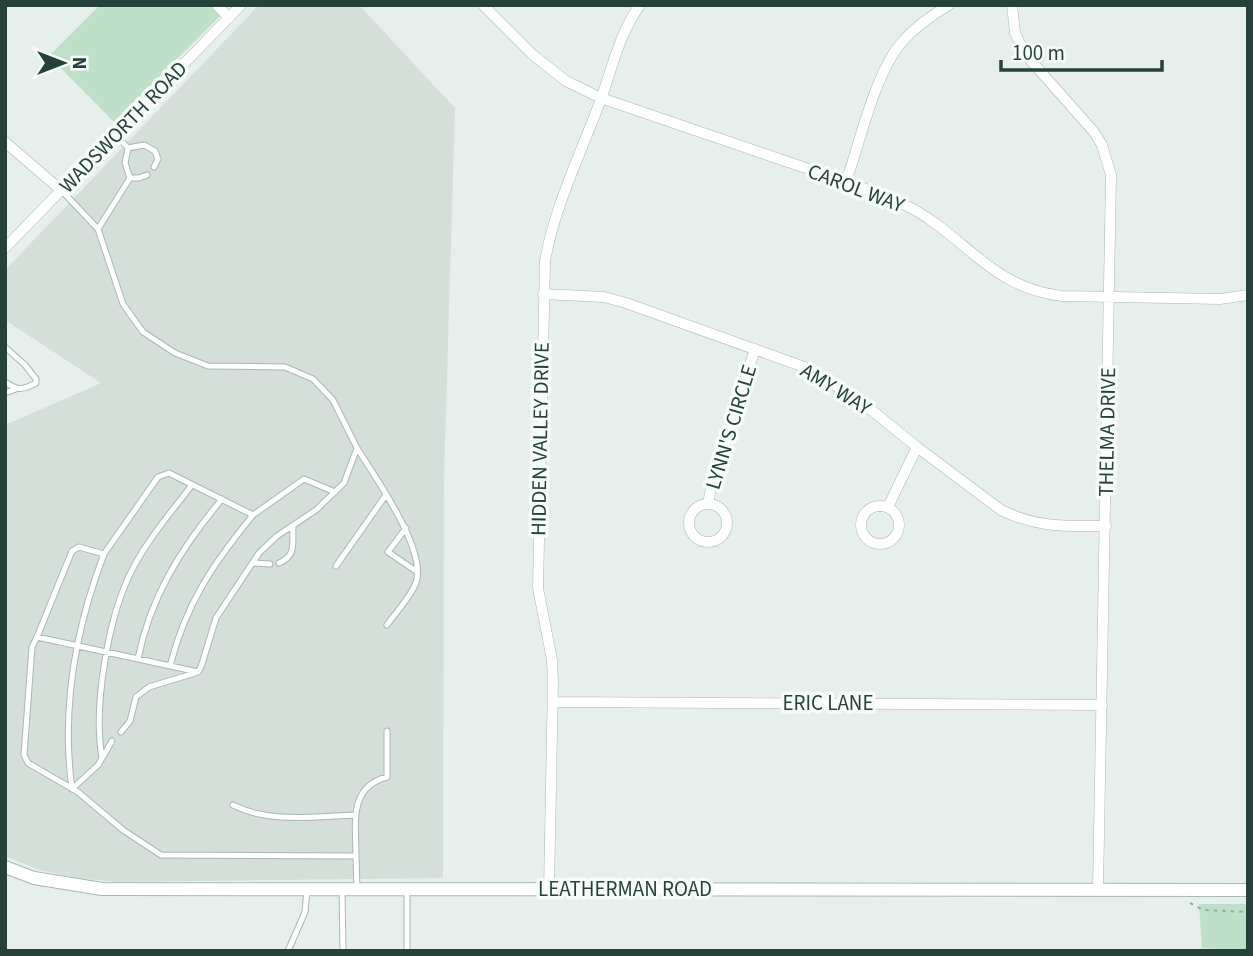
<svg xmlns="http://www.w3.org/2000/svg" width="1253" height="956" font-family="'Source Sans 3',sans-serif">
<rect width="100%" height="100%" fill="#e6efeb"/>
<path fill="#d4dfda" d="M259,5H359L455,108L444,479L443,878L114,882L79,878L39,870L5,856V425L101,383L5,320V270Z"/>
<path fill="#bfe0c8" d="M100,5H211L221,15L114,122L49,56Z
M1199,904H1248V951L1202,948Z"/>
<g fill="none" stroke-linecap="round" stroke-linejoin="round">
<g stroke="#a8b8b2" stroke-width="7">
<path id="service" d="M128,148L144,145L155,151L158,159L154,167
M130,178H139L147,175
M62,191L98,229L123,304L143,332L175,353L208,366L285,367L313,379L333,400L357,448L344,483L316,510L277,536L259,553L216,618L201,667L198,672L37,637L32,647L24,755L28,763L78,792L123,830L161,855L356,856L357,889
M98,229L130,178L125,163L128,148L116,135
M5,347L25,365L36,379V383C23,390 18,391 5,382
M5,393L16,389
M357,448C374,476 430,553 415,585C409,599 396,612 387,625
M406,528L388,552L416,571
M253,563L270,564
M279,563C297,555 292,544 293,526
M336,566L386,495
M37,637L72,551L79,547L104,554L158,477L169,473L253,515L304,479L335,492
M138,659C150,597 182,547 222,499
M170,666C186,603 213,564 253,515
M121,732L130,721L136,697L149,687L195,673
M102,758C93,706 108,616 133,568C148,539 172,511 192,485
M72,789C61,708 75,630 104,554
M72,789L98,765L112,741
M233,805C270,824 316,816 356,815
M356,856C356,824 348,787 387,777V731
M342,889L343,951
M288,951L305,912L307,889
M407,951V889"/>
</g>
<g stroke="#a8b8b2" stroke-width="11">
<path id="minor" d="M217,5L229,18
M483,5L533,55L566,81L601,98C663,119 726,141 788,162C826,175 866,187 903,204C963,232 989,288 1062,296L1220,299L1248,295
M1012,5L1015,33L1025,54L1094,132L1102,145L1111,175L1098,890
M5,142L62,191
M846,182C860,142 875,73 902,42C915,27 932,15 949,5
M5,248L241,5
M543,294L604,297L626,303L807,368L859,400L917,447L1001,510C1037,528 1066,526 1106,526
M708,504L711,488L755,349
M689 523a19 19 0 1 1 38 0a19 19 0 1 1-38 0Z
M861 525a19 19 0 1 1 38 0a19 19 0 1 1-38 0Z
M888,507L917,447
M553,702L1102,705
M549,889L553,682L552,660L538,588L545,261C555,205 581,153 601,99C612,68 620,32 640,5"/>
</g>
<g stroke="#a8b8b2" stroke-width="14">
<path id="tertiary" d="M5,867L34,878L102,889L1248,890"/>
</g>
<path stroke="#86b3a5" stroke-width="2" stroke-dasharray="3.5 5" stroke-linecap="butt" d="M1190,903L1203,910L1248,912"/>
<use href="#service" stroke="#fff" stroke-width="5"/>
<use href="#minor" stroke="#fff" stroke-width="10"/>
<use href="#tertiary" stroke="#fff" stroke-width="12"/>
</g>
<g text-anchor="middle" dominant-baseline="central" stroke-width="7" stroke-linejoin="round" paint-order="stroke">
<g font-size="21" fill="#24423a" stroke="#f7fbf9">
<text transform="translate(123 127) rotate(-46)">WADSWORTH ROAD</text>
<text transform="translate(856 188) rotate(21)">CAROL WAY</text>
<text transform="translate(836 389) rotate(32)">AMY WAY</text>
<text transform="translate(731 427) rotate(-73)">LYNN'S CIRCLE</text>
<text transform="translate(1107 432) rotate(-89)">THELMA DRIVE</text>
<text transform="translate(540 439) rotate(-89)">HIDDEN VALLEY DRIVE</text>
<text x="828" y="703">ERIC LANE</text>
<text x="625" y="889">LEATHERMAN ROAD</text>
</g>
</g>
<rect width="1253" height="956" fill="none" stroke="#24423a" stroke-width="14"/>
<g transform="translate(63 63) rotate(90)" stroke="#f7fbf9" stroke-width="5" paint-order="stroke">
<path d="M0-5L12 26L0 18L-12 26Z" fill="#24423a"/>
<text y="-10" font-size="19" font-weight="bold" text-anchor="middle" fill="#24423a">N</text>
</g>
<path d="M1001 60v10h161v-10" fill="none" stroke="#24423a" stroke-width="3.5"/>
<text x="1012" y="60" font-size="21" fill="#24423a" stroke="#f7fbf9" stroke-width="5" paint-order="stroke">100 m</text>
</svg>
